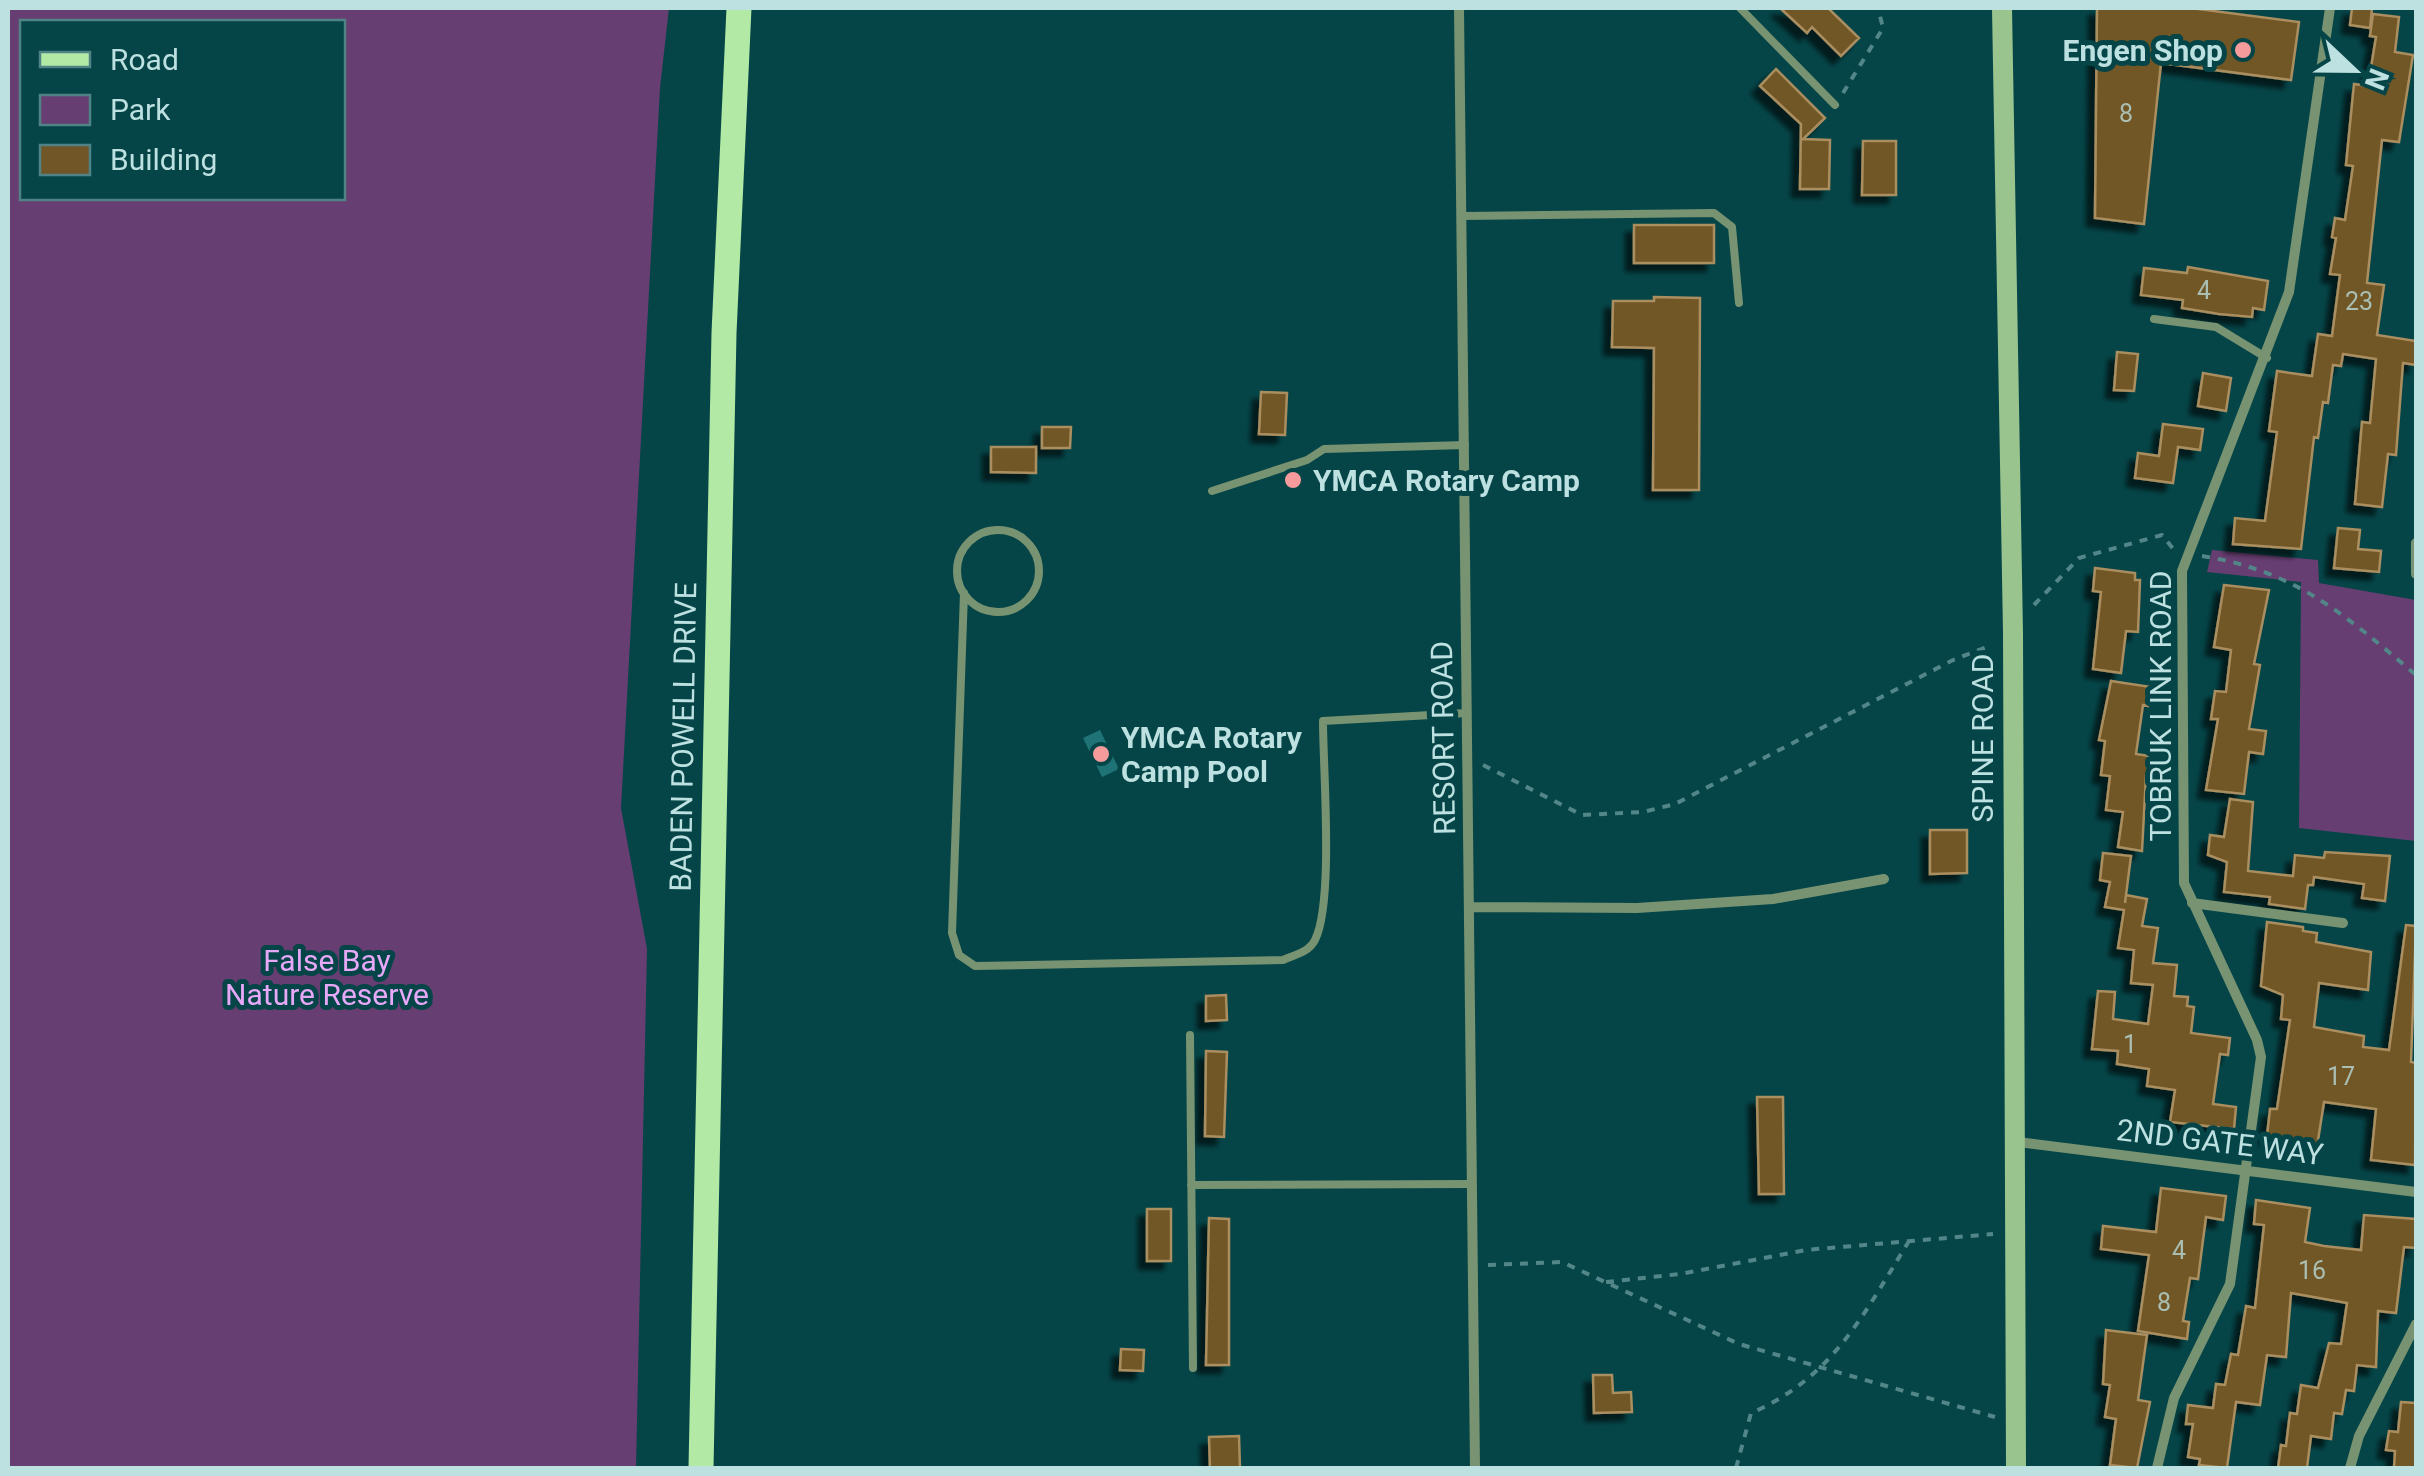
<svg xmlns="http://www.w3.org/2000/svg" width="2424" height="1476" font-family="Roboto,sans-serif">
<defs>
<filter id="shadow"><feDropShadow dx="-8" dy="8" stdDeviation="2.5" flood-color="#0009"/></filter>
</defs>
<rect width="100%" height="100%" fill="#054548"/>
<path fill="#673e71" fill-rule="evenodd" d="M8,8H669L660,88L621,808L647,949L636,1468H8ZM22,22H342V198H22Z
M2212,550L2318,560L2319,583L2416,600V841L2299,828L2301,582L2207,572Z"/>
<path fill="#1f7377" d="M1100,730L1119,769L1102,777L1083,738Z"/>
<path fill="#715627" stroke="#ab8e5f" stroke-width="2.5" filter="url(#shadow)" d="M1780,8H1828L1859,38L1841,56L1812,27L1807,33Z
M2097,8H2191L2299,22L2291,80L2161,63L2144,224L2095,218Z
M2352,8H2372L2370,28L2350,25Z
M2373,14L2399,17L2395,52L2413,55L2399,142L2382,140L2367,283L2384,285L2377,335L2416,341V365L2403,363L2396,455L2388,454L2382,507L2355,504L2362,422L2370,423L2376,359L2343,354L2341,366L2333,365L2328,403L2323,402L2318,438L2314,437L2301,549L2233,544L2235,518L2265,521L2277,432L2269,431L2277,371L2312,376L2318,334L2332,336L2340,275L2330,274L2336,238L2332,237L2335,218L2345,220L2353,166L2346,165L2354,84L2368,86L2376,37L2370,36Z
M1776,69L1825,118L1803,139L1830,140L1829,189H1800L1801,124L1760,86Z
M1863,141H1896V195H1862Z
M1634,225H1714V263H1634Z
M2188,267L2268,281L2264,310L2253,308L2252,317L2219,314L2182,308L2183,300L2141,295L2144,268L2187,273Z
M1654,297L1700,298L1699,490H1653L1654,348L1612,347L1613,301H1654Z
M2117,352L2138,354L2134,391L2114,390Z
M2203,373L2231,378L2226,411L2198,406Z
M1261,392L1287,393L1285,435L1259,434Z
M2163,424L2203,429L2200,450L2178,447L2173,483L2135,478L2138,453L2159,456Z
M1042,427H1071L1070,448H1042Z
M991,447H1036V473L991,472Z
M2338,528L2360,530L2358,549L2381,551L2379,572L2334,568Z
M2095,568L2135,573V580H2140L2138,632L2126,631L2121,673L2093,669L2101,592L2093,591Z
M2224,585L2269,590L2254,664L2260,665L2249,729L2266,731L2263,754L2249,752L2244,794L2206,790L2218,719H2211L2215,691L2226,692L2231,650L2214,647Z
M2111,681L2151,687L2148,706L2143,705L2136,754L2156,757L2153,777L2146,776L2142,851L2118,847L2123,812L2106,810L2110,776L2101,775L2105,741L2099,740Z
M2230,799L2253,802L2248,871L2293,876L2295,855L2324,858L2325,852L2390,856L2385,901L2362,898L2364,884L2314,877L2313,885H2308L2305,909L2269,904L2270,897L2224,892L2227,862L2208,855L2210,835L2224,837Z
M1930,830H1967V873L1930,874Z
M2103,853L2131,856L2125,903L2126,895L2147,899L2142,926L2158,928L2153,963L2177,965L2174,996L2188,997L2187,1006L2194,1007L2191,1033L2230,1038L2228,1055L2220,1054L2213,1104L2236,1107L2234,1129L2170,1122L2175,1090L2147,1086L2149,1069L2117,1064L2118,1051L2092,1049L2098,991L2115,992L2113,1019L2148,1024L2153,985L2131,983L2134,950L2118,948L2124,910L2105,907L2110,882L2100,880Z
M2267,922L2303,927V931L2317,933L2316,942L2371,952L2368,990L2319,983L2314,1027L2364,1036L2363,1047L2389,1050L2406,925L2416,926L2411,1062L2416,1063L2415,1165L2371,1160L2376,1109L2324,1102L2317,1147L2267,1136L2270,1109H2277L2290,1020L2281,1019L2283,995L2261,986Z
M1226,995L1227,1020L1206,1021V996Z
M1206,1051L1227,1052L1224,1137L1205,1136Z
M1757,1097H1783L1784,1194H1759Z
M2161,1188L2226,1196L2223,1220L2206,1217L2198,1279L2190,1278L2183,1321L2189,1322L2187,1339L2138,1331L2149,1255L2101,1249L2103,1226L2156,1232Z
M2256,1200L2310,1208L2305,1242L2324,1246L2361,1250L2364,1215L2416,1219V1248L2404,1247L2396,1313L2378,1311L2376,1367L2357,1365L2354,1391L2346,1390L2342,1414L2334,1413L2331,1439L2311,1436L2307,1468H2278L2281,1445L2286,1446L2290,1413L2297,1414L2301,1385L2318,1388L2329,1343L2341,1344L2347,1303L2291,1293L2286,1357L2267,1355L2260,1405L2236,1402L2227,1468L2199,1465L2200,1459L2188,1457L2193,1424H2186L2188,1405L2213,1408L2216,1384L2225,1385L2231,1354L2238,1355L2246,1306L2255,1308L2264,1225L2254,1224Z
M1147,1209H1171V1261H1147Z
M1209,1218L1229,1219V1365H1206Z
M2106,1330L2147,1335L2138,1400L2150,1402L2137,1468L2110,1465L2116,1419L2105,1417L2110,1385L2103,1384Z
M1121,1349L1144,1350L1143,1371L1120,1370Z
M1593,1375H1612L1613,1393L1631,1392L1632,1412L1594,1413Z
M2401,1402L2416,1403V1468H2394L2395,1451L2386,1450L2389,1431L2398,1432Z
M1239,1436L1240,1468H1210L1209,1437Z"/>
<g fill="none" stroke-linecap="round" stroke-linejoin="round">
<path stroke="#528688" stroke-width="4" stroke-dasharray="8 8" stroke-linecap="butt" d="M1843,93L1883,28L1878,8
M2202,556C2297,571 2346,616 2416,675
M2034,605L2079,558L2162,535L2174,550
M1483,765L1582,815L1643,812L1675,804L1953,660L1992,645
M1488,1265L1562,1262L1739,1344L1995,1417
M1606,1282L1680,1274L1806,1250L1993,1234
M1736,1468L1751,1413C1835,1377 1865,1311 1911,1238"/>
<path stroke="#789371" stroke-width="8" d="M1740,8L1835,105
M1463,216L1714,213L1732,227L1739,303
M2154,319L2216,327L2267,358
M1212,491L1307,460L1324,449L1465,445
M957 571a41 41 0 1 1 82 0a41 41 0 1 1-82 0Z
M964,593L952,933L959,955L975,966L1283,960C1295,955 1309,952 1315,940C1334,902 1323,769 1323,721L1467,713
M1190,1035L1193,1368
M1191,1185L1472,1184"/>
<path stroke="#789371" stroke-width="10" d="M1459,8L1475,1468
M2416,543V574
M2192,903L2343,923
M1470,907L1637,908L1773,899L1884,879
M2018,1142L2416,1192
M2157,1468L2174,1398L2230,1284L2261,1057L2257,1040L2184,883L2182,571L2289,292L2330,8
M2350,1468L2359,1436L2416,1324"/>
<path stroke="#99c48e" stroke-width="20" d="M2002,8L2013,633L2016,1468"/>
<path stroke="#b2e9a4" stroke-width="25" d="M701,1468L724,333L739,8"/>
</g>
<g fill="#f59b9b" stroke="#054548" stroke-width="4">
<circle cx="2243" cy="50" r="10"/>
<circle cx="1293" cy="480" r="10"/>
<circle cx="1101" cy="754" r="10"/>
</g>
<g text-anchor="middle" dominant-baseline="central" stroke-width="10" stroke-linejoin="round" paint-order="stroke">
<g font-size="25" fill="#aabeb2">
<text x="2126" y="113">8</text>
<text x="2204" y="290">4</text>
<text x="2359" y="301">23</text>
<text x="2130" y="1044">1</text>
<text x="2341" y="1076">17</text>
<text x="2179" y="1250">4</text>
<text x="2312" y="1270">16</text>
<text x="2164" y="1302">8</text>
</g>
<g font-size="30" font-weight="bold" fill="#bde0e1" stroke="#054548" text-anchor="start">
<text x="2223" y="50" text-anchor="end">Engen Shop</text>
<text x="1313" y="480">YMCA Rotary Camp</text>
<text x="1121" y="737">YMCA Rotary<tspan x="1121" dy="34">Camp Pool</tspan></text>
</g>
<g font-size="30" fill="#bde0e1" stroke="#054548">
<text transform="translate(2160 706) rotate(-90)">TOBRUK LINK ROAD</text>
<text transform="translate(683 737) rotate(-89)">BADEN POWELL DRIVE</text>
<text transform="translate(1443 738) rotate(-91)">RESORT ROAD</text>
<text transform="translate(1982 738) rotate(-90)">SPINE ROAD</text>
<text transform="translate(2220 1142) rotate(7)">2ND GATE WAY</text>
</g>
<g font-size="30" fill="#e7a8f7" stroke="#054548">
<text x="327" y="960">False Bay<tspan x="327" dy="34">Nature Reserve</tspan></text>
</g>
</g>
<rect width="2424" height="1476" fill="none" stroke="#bde0e1" stroke-width="20"/>
<rect x="20" y="20" width="325" height="180" fill="#054548" stroke="#4f8385" stroke-width="2.5"/>
<rect x="40" y="52" width="50" height="15" fill="#b2e9a4" stroke="#4f8385" stroke-width="2.5"/>
<text x="110" y="70" font-size="30" fill="#bde0e1">Road</text>
<rect x="40" y="95" width="50" height="30" fill="#673e71" stroke="#4f8385" stroke-width="2.5"/>
<text x="110" y="120" font-size="30" fill="#bde0e1">Park</text>
<rect x="40" y="145" width="50" height="30" fill="#715627" stroke="#4f8385" stroke-width="2.5"/>
<text x="110" y="170" font-size="30" fill="#bde0e1">Building</text>
<g transform="translate(2354 70) rotate(112)" stroke="#054548" stroke-width="8" paint-order="stroke">
<path d="M0-8L18 38L0 25L-18 38Z" fill="#bde0e1"/>
<text y="-15" font-size="28" font-weight="bold" text-anchor="middle" fill="#bde0e1">N</text>
</g>
</svg>
